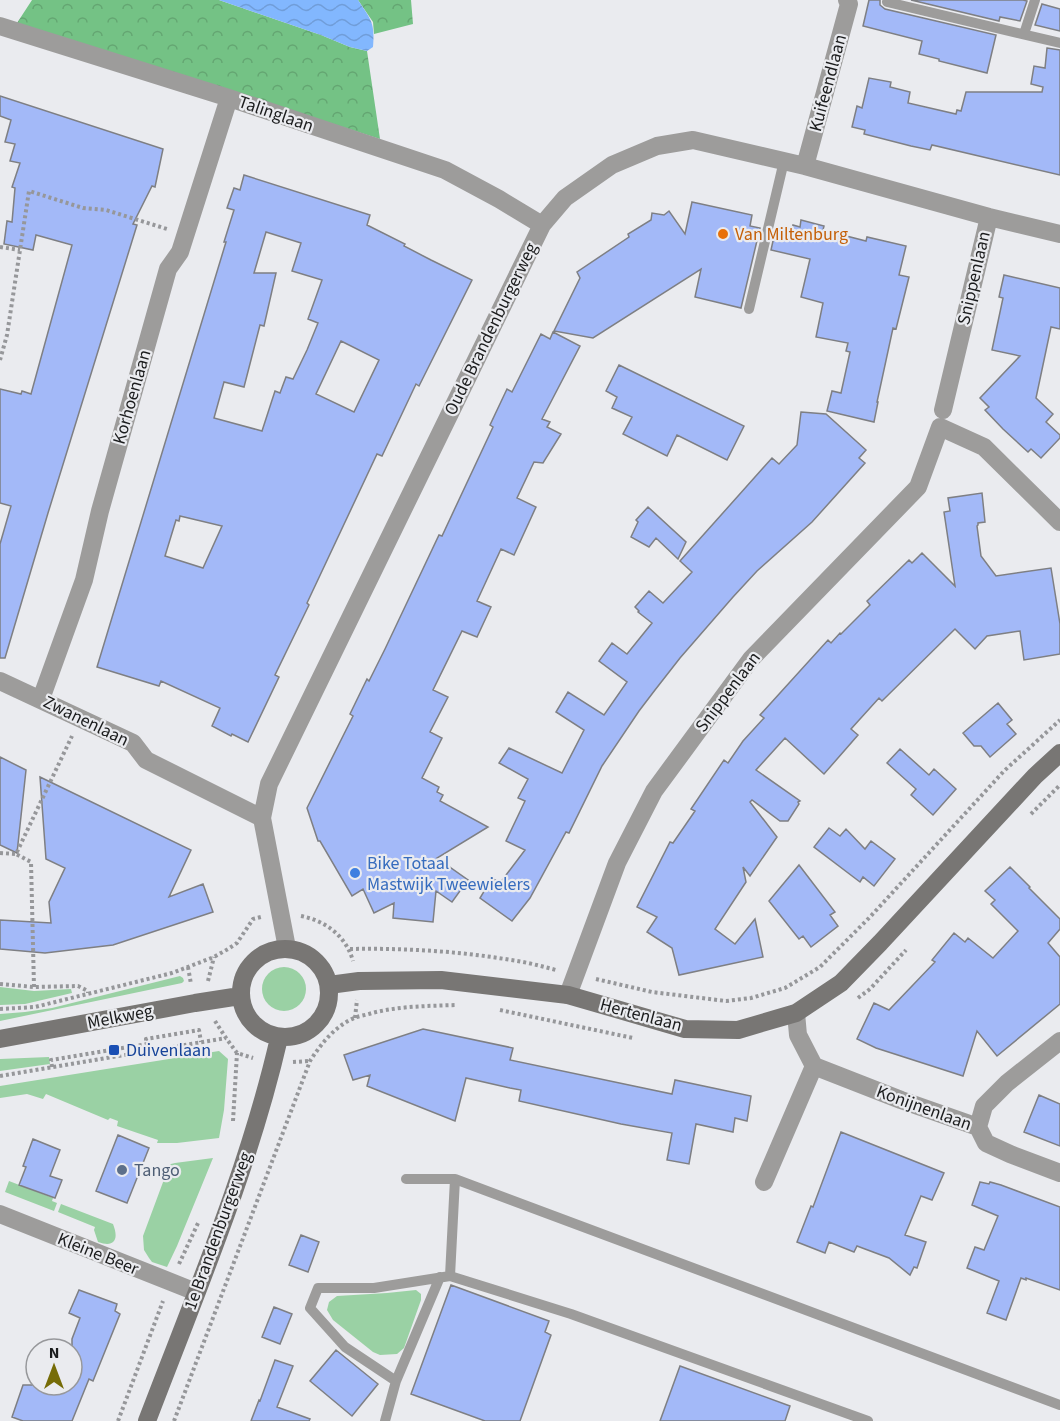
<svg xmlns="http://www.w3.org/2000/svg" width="1060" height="1421" font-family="'Source Sans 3',sans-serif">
<defs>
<pattern id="forest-crowns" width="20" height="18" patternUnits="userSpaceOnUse" patternTransform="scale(1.5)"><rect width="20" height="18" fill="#74c285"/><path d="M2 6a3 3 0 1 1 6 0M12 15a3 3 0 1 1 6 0" fill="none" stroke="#64a672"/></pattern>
<pattern id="water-waves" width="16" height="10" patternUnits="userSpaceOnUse" patternTransform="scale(1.5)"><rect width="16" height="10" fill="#82b7fe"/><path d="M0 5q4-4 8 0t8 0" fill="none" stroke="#709dd9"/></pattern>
</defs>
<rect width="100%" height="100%" fill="#eaebef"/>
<path fill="#9ad1a4" d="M262 989a22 22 0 1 1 44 0a22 22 0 1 1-44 0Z
M180,976L183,978L184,981L182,983L0,1021V1014L25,1012L52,1008Z
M0,987L34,991L71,989L72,993L25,1004L0,1005Z
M219,1051L228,1059L224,1110L219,1138L177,1143H157L158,1140L117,1126L118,1121L110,1118L108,1120L46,1094L43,1099L27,1094L0,1098V1086Z
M49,1057L50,1064L0,1071V1059Z
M213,1158L177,1246L167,1267L152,1262L149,1258L144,1250L143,1236L169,1166L171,1164L175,1163Z
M9,1181L53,1198L52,1201L57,1203L54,1211L5,1192Z
M61,1204L113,1224C119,1239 115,1248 98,1242L94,1230L95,1227L58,1212Z
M416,1290L421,1294V1300L404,1348L397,1354L380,1355L373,1352L333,1320L327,1310L329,1302L337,1296L387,1293Z"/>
<path fill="url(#forest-crowns)" d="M32,0H219L321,35L350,47L367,51L380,139L17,23Z
M358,0H411L413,24L374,34L373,22Z"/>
<path fill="url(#water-waves)" d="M219,0H358C371,20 375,22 373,47L367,51L350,47L321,35Z"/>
<path fill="#a3b9f8" stroke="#7e7f83" stroke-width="1.5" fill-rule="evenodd" d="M869,0H880V5L885,9L996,35L987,73L939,61V59L919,54L922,41L863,26Z
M911,0H1023L1027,1L1020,21L1000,17L999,21Z
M1042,4L1060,9V31L1035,25Z
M1047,48L1060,50V175L932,145L930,150L911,146L864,134L865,130L852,127L857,106L862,108L869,78L891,82L890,87L910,92L908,103L956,114L957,110L961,111L966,92H1042L1043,87L1031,84L1034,66L1045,68Z
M0,96L163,149L155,187L152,186L133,224L137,225L48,513L5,658H0V544L11,506L0,503V389L21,394L22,391L31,394L72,245L36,235L33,250L4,244L7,221L12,222L15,188L12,187L20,163L10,161L15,144L5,142L11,120L0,116Z
M244,175L370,215L367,225L405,244L404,246L431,260L472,280L419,386L416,384L382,456L377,454L307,603L309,605L275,675L279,677L248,742L232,734L231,736L212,726L220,708L161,681L159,686L97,667L226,242H224L234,210L227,208L234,188L240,190ZM266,232L301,243L292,271L322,280L308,319L318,323L307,350L293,379L286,377L280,393L275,391L262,431L214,418L224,382L244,387L260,325L264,326L276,273H254ZM341,341L379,360L354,412L316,394ZM180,516L222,526L203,568L165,556L176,520L179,521Z
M692,202L752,215L750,226L760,228L741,308L695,297L701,269L593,338L554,331L580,278L577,272L629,237L628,234L651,220L652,213L664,215L669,211L685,234Z
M801,220L824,226L823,230L866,241L867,237L906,246L899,275L909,277L896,329L893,328L877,402H878L874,422L827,411L832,391L841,393L850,352L846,351L848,343L816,337L823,303L801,297L810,259L771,250L775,232L791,237L793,225L800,227Z
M1004,275L1060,288V329L1051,327L1036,398L1053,414L1046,422L1060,435V438L1041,458L1031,449L1028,452L1003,429L985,410L989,407L980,398L1020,356L992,350L1003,298L999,297Z
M553,332L580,346L542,419L550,422L547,427L561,434L543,463L534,462L517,498L536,507L514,555L501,549L477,601L491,607L477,637L462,631L433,690L448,697L430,732L442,738L422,778L439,787L437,792L443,795L440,801L488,827L437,858L468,880L452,902L436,891L433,922L393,918L394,903L374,913L363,889L352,896L320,841H318L307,808L353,716L350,714L367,679L369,681L385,649L439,535L442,536L493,427L490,425L507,389L512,392L541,334L550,339Z
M619,365L744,426L727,460L677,435L667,456L623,434L632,417L612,408L617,397L606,391Z
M801,412L826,414L866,450L859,458L865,463L812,522L757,571L733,597L680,658L655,690L639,711L602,766L569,833L566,832L530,898L512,921L480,898L492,878L500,883L525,850L506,841L525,801L518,798L528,779L499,763L509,748L562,773L584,730L556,712L568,692L604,715L627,682L599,661L612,643L627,654L652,623L638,612L639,611L635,607L649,591L663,603L692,572L680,561L772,458L779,464L797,445Z
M982,493L985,522L978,523V525L977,526L981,556L996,576L1051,568L1060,624V654L1024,660L1020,631L987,636L975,649L955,629L882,701L879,698L851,729L858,735L824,774L785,738L756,770L800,801L798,802L799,804L788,821H780L752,800L750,802L777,837L750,876L743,867L746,882L715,929L735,944L755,919L763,957L679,975L672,948L647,932L657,917L637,907L670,842L673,843L695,811L691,809L724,760L728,763L743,741L764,718L760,715L828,640L831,643L840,633L841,634L870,605L867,601L909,560L912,563L922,553L955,586L944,512L950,511L948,498Z
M648,507L686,542L678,559L656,538L649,547L631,537L638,522L636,520Z
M998,703L1012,720L1007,724L1016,734L990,757L981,746H974L963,733Z
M900,749L929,775L934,769L956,789L933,815L911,795L916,789L887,763Z
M0,757L26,770L17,853L0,845Z
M40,777L191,850L169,897L203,884L213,912L113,945L45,953L0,949V920L51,923L49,902L65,868L46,859Z
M829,828L840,836L846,829L865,849L871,841L895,859L874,886L863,877L860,882L814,847Z
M799,865L835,912L830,915L838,926L811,947L803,936L799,939L769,901Z
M1010,867L1030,887L1029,888L1060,919V929L1048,943L1060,957V1004L997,1056L977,1031L963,1076L876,1048L857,1039L874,1003L889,1010L935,962L932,960L954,933L965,942L968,938L993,958L1018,931L991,904L995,900L985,891Z
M423,1029L513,1048L510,1060L648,1089L672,1094L675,1080L751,1096L747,1121L735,1118L733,1132L696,1124L689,1164L667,1160L672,1133L621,1124L519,1101L521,1090L510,1088L466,1078L455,1121L367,1086L370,1075L353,1080L344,1055Z
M1039,1095L1060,1104V1146L1024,1132Z
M841,1132L944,1173L932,1200L921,1196L905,1235L926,1242L917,1268L914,1267L910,1275L889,1258L857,1246L854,1252L829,1242L825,1253L797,1242L811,1206L813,1207Z
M118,1135L149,1148L127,1203L96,1191Z
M33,1139L60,1150L50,1176L62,1180L55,1198L19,1185L26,1167L23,1166Z
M980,1182L989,1184L990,1182L1001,1185L1060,1207V1290L1026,1278V1280L1021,1278L1006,1320L987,1313L999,1281L967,1268L975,1247L984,1250L998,1216L972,1205Z
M301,1235L319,1242L308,1272L289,1265Z
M451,1285L549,1321L545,1332L551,1335L520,1421H485L411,1394Z
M79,1290L117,1304L115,1311L120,1314L93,1381L89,1379L72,1421H23L12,1417L23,1385H72V1339L80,1318L69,1313Z
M274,1307L292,1314L280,1344L262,1337Z
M336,1350L378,1384L352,1416L310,1381Z
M275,1360L293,1366L277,1407L310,1419L309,1421H251L259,1400L260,1401Z
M680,1366L790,1406L785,1421H660Z"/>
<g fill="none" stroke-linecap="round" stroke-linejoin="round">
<path stroke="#96979a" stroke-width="4" stroke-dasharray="3 3" stroke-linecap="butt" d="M0,247L20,250
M0,360L7,335L29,191L83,208L106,210L167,229
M1031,814L1060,785
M0,853L16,854
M301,916C326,921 346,936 353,961
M350,949C404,948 458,951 511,960C526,962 541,966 556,970
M188,967L191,984
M596,979L652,992L726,1001L751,998L785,988L820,967L870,917L1004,771L1060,720
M208,981L214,957
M0,984L34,987L78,986L88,991V993
M34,987L31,862L16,854L72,736
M858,998L870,989L906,950
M0,1009L35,1007L172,973L214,957L228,949L237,943L253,919L261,917
M500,1010L633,1038
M355,1018L357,1000
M215,1021L226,1038L237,1053L253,1058
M293,1062L310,1061
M52,1067L51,1060L147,1044L146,1039L199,1030L201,1042
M0,1076L226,1038
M233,1121L237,1053
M179,1264L199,1221
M118,1421L163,1301
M174,1421L310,1061C321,1044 334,1027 354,1018C359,1016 366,1015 372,1013C400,1006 428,1006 457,1005"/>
<path stroke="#9d9c9b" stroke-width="10" d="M887,2L1060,43
M1024,34L1035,0
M749,309L784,161
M406,1179H455L1060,1405
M450,1276L455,1179
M396,1381L345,1347L310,1308L318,1288H374L450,1276L571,1314L868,1421
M385,1421L396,1381L440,1277"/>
<path stroke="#9d9c9b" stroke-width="18" d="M0,26L229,98L445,170L499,199L542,225
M805,166L849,4L847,0
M943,410L989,217
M0,681L133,743L146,760L262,818
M41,699L84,580L100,511L168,269L180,252L229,98
M287,948L262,818L269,784L542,225L565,198L612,165L657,146L693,140L805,166L989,217L1060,234
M568,995L617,863L654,791L751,659L918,487L940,427L984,447L1060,522
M796,1013L798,1035L814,1066L901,1100L978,1127L986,1143L1010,1154L1060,1173
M978,1127L984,1106L1007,1083L1060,1041
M764,1182L814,1066
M0,1214L196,1292"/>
<path stroke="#787674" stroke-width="18" d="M241 993a44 44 0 1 1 88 0a44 44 0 1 1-88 0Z
M329,985L359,981L441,980L568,995L685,1029L738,1030L796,1013L841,983L880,943L1035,776L1060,753
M0,1039L195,1003L240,996
M147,1421C195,1295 249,1169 279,1038"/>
</g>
<circle fill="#e8710a" stroke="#eaebef" stroke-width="2" cx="723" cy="234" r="6"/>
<circle fill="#3f7fe0" stroke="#eaebef" stroke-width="2" cx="355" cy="873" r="6"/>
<rect fill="#1a4fb4" stroke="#eaebef" stroke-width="2" x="108" y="1044" width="12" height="12" rx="3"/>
<circle fill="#5c6f8a" stroke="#eaebef" stroke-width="2" cx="122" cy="1170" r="6"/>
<g text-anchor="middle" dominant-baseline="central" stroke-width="4.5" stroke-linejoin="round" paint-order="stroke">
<g font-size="18" fill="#1b1c1d" stroke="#eaebef">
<text transform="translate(828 83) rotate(-75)">Kuifeendlaan</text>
<text transform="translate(276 114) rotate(19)">Talinglaan</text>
<text transform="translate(974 278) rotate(-77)">Snippenlaan</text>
<text transform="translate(491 329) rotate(-64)">Oude Brandenburgerweg</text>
<text transform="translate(132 397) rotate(-74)">Korhoenlaan</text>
<text transform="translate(728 692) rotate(-53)">Snippenlaan</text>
<text transform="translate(86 721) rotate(26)">Zwanenlaan</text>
<text transform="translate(641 1015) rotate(15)">Hertenlaan</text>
<text transform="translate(120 1017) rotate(-11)">Melkweg</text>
<text transform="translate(924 1108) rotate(20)">Konijnenlaan</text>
<text transform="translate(218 1231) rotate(-70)">1e Brandenburgerweg</text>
<text transform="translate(98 1254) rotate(22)">Kleine Beer</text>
</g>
<g font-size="18" fill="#c56008" stroke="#eaebef" text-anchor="start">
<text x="735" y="234">Van Miltenburg</text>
</g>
<g font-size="18" fill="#366cbe" stroke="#eaebef" text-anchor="start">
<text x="367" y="863">Bike Totaal<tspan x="367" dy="21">Mastwijk Tweewielers</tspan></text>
</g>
<g font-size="18" fill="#164399" stroke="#eaebef" text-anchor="start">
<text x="126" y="1050">Duivenlaan</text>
</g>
<g font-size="18" fill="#4e5e75" stroke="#eaebef" text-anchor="start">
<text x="134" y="1170">Tango</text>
</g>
</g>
<g transform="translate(54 1367)"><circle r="28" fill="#eaebef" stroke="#97989b" stroke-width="1.5"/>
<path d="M0-4.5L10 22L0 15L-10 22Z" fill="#766c07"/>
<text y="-9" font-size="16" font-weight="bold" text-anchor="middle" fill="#1b1c1d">N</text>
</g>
</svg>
